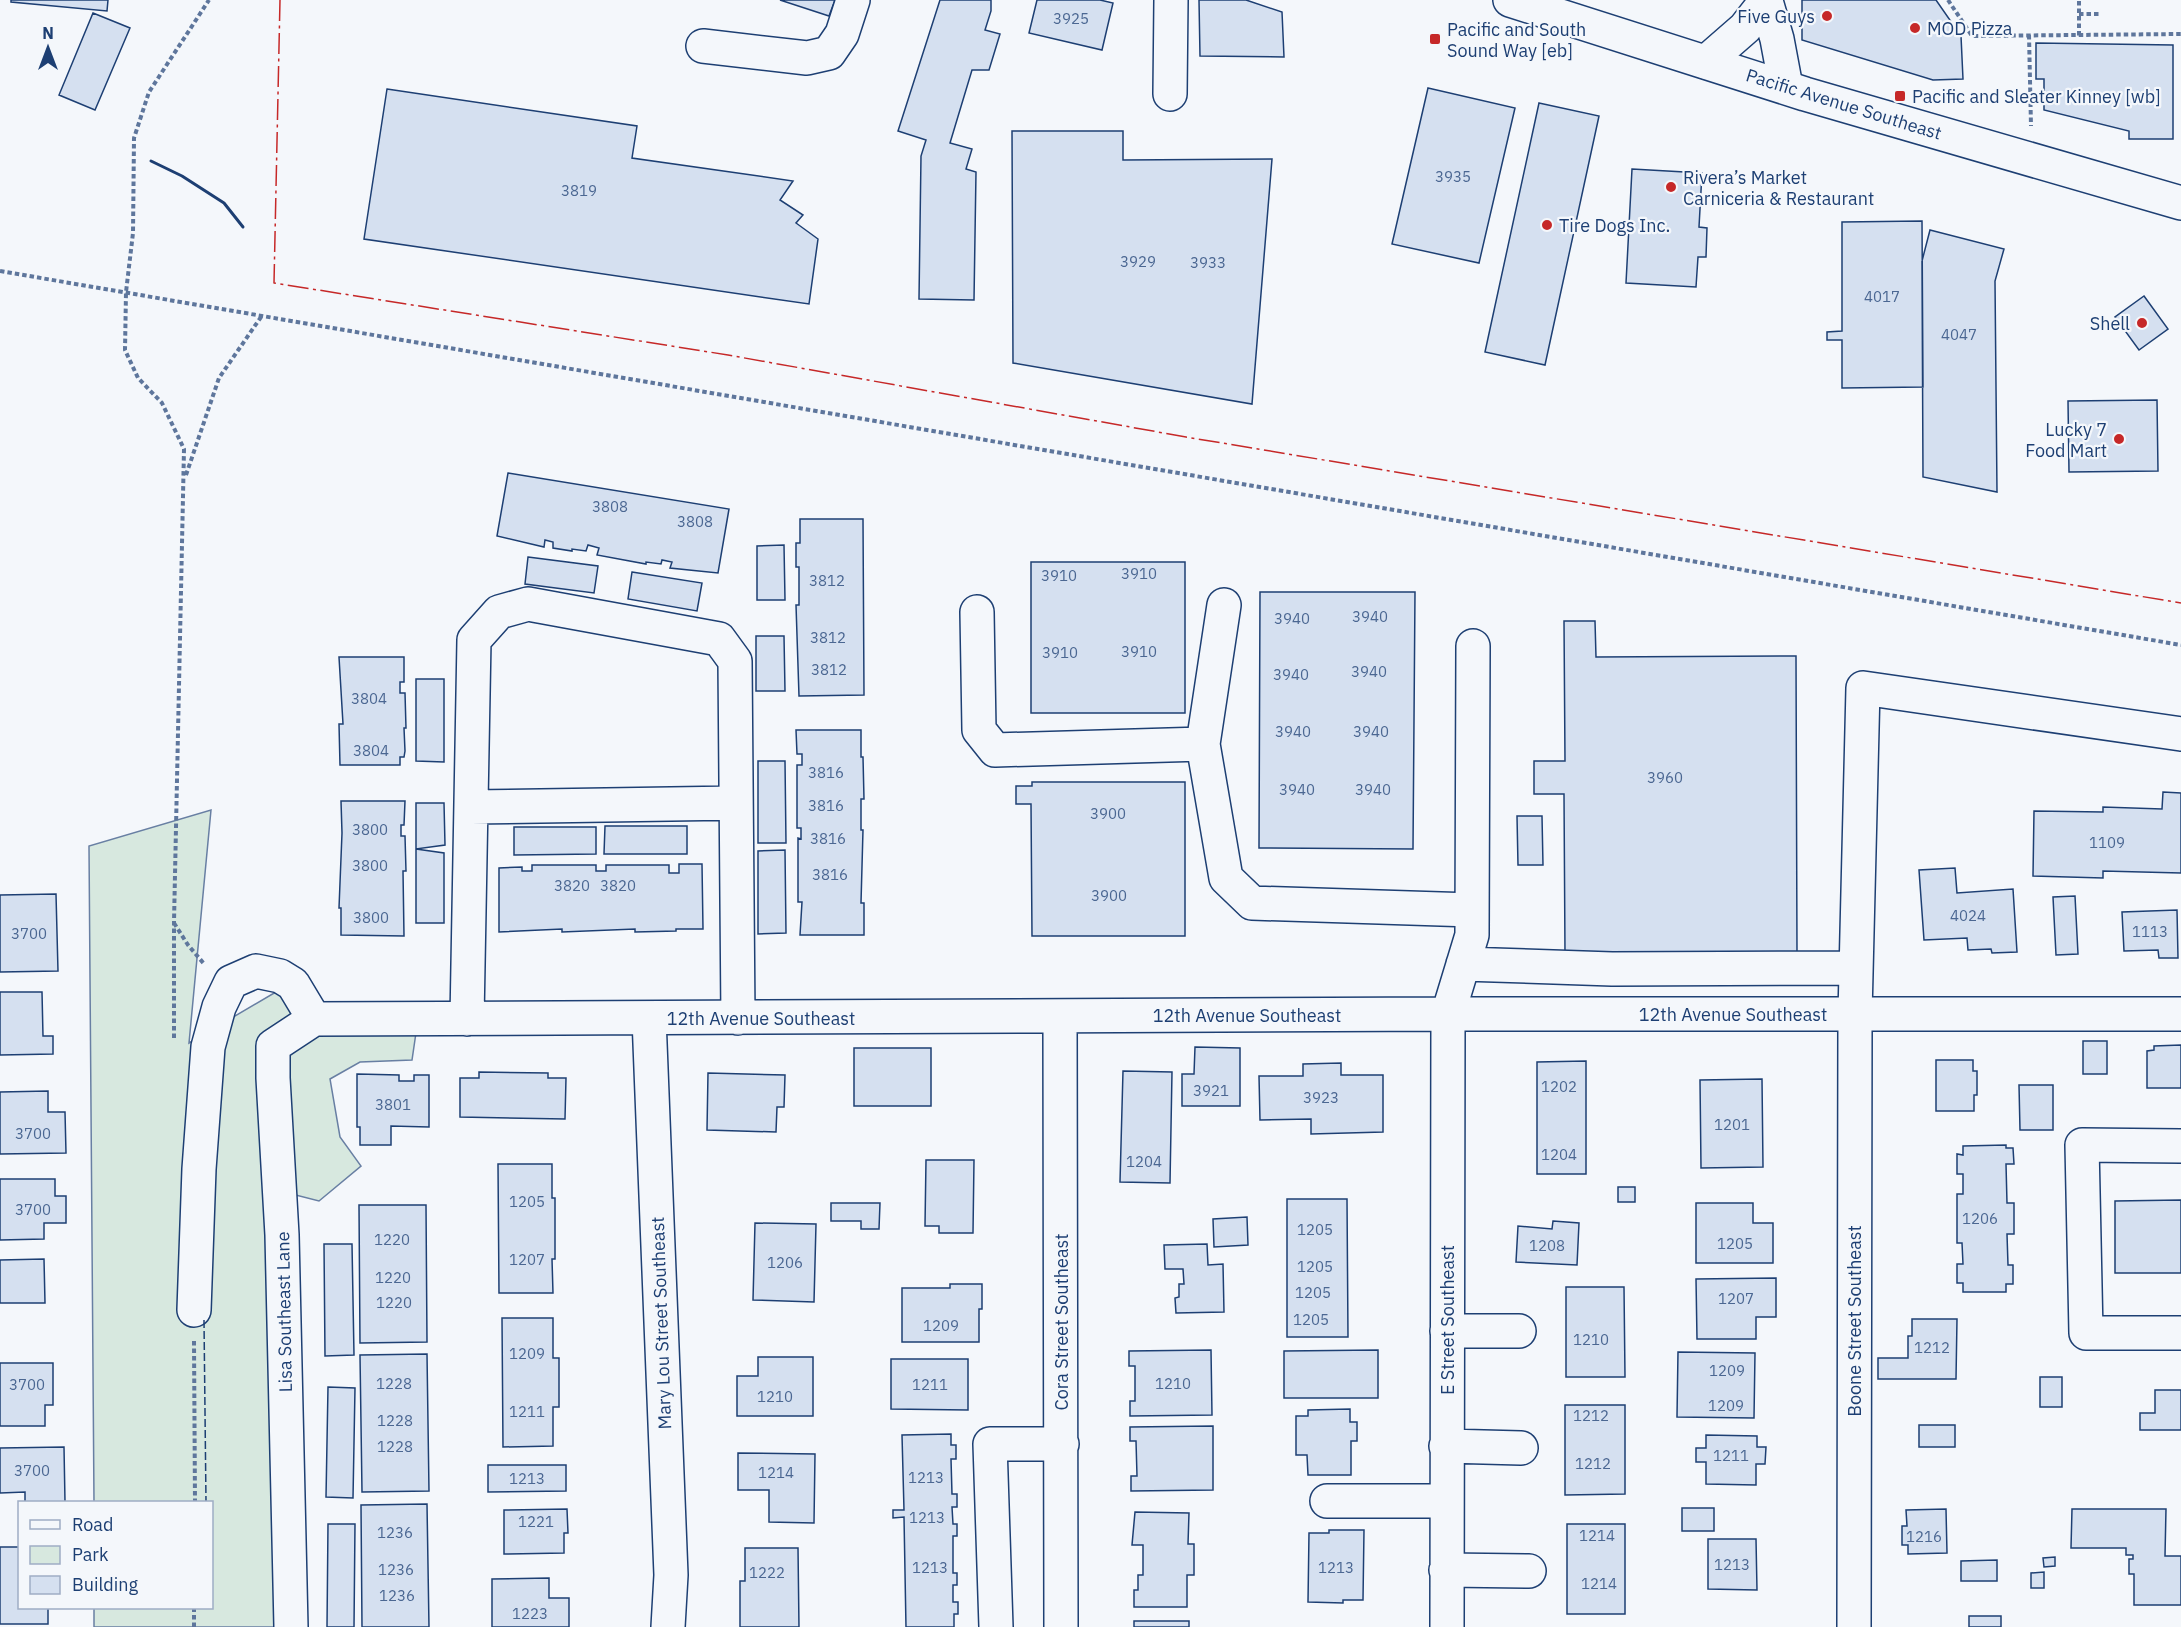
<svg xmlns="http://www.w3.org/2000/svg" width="2181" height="1627" font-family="'IBM Plex Sans',sans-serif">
<rect width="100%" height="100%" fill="#f4f7fb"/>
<path fill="#d7e8df" stroke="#687fa3" stroke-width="1.5" d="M211,810L189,1043L281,989L314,1019H418L412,1060L360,1062L330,1079L340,1137L361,1166L319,1201L280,1191L291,1627H94V1608H212V1502H94L89,846Z"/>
<path fill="#d5e0f0" stroke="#1d3f73" stroke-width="1.5" d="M11,0H108L107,11L11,2Z
M780,0H835L829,16Z
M940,0H991V11L985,30L1000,34L989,70H972L950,143L972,149L966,169L976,172L974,300L919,299L921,156L926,140L898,131Z
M1037,0H1100L1113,3L1102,50L1029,33Z
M1199,0H1246L1282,12L1284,57L1200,56Z
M1802,0H1936L1961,36L1963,79L1933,80L1802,40Z
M93,13L130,28L95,110L59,95Z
M2036,43L2173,45V139H2129V131L2044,110V79H2036Z
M1428,88L1515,108L1479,263L1392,244Z
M387,89L637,126L632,158L793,181L780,200L803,215L796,223L818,239L809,304L364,239Z
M1539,103L1599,116L1545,365L1485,352Z
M1012,131H1123V160L1272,159L1252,404L1013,363Z
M1632,169L1702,173L1699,227L1707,228L1706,257H1698L1696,287L1626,283Z
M1922,221L1923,387L1842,388V340H1827V332L1842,331V222Z
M1930,230L2004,249L1995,281L1997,492L1923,477L1922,261Z
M2144,296L2168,329L2139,350L2115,317Z
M2157,400L2158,471L2069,472L2068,401Z
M508,473L729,509L718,573L670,568L672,562L662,560L661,564L646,562V564L597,555L599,548L588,545L586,551L572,549V551L553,548V542L545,540L544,547L497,536Z
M800,519H863L864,695L799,696L796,605H799V567H796V543H800Z
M784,545L785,600H757V546Z
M528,557L598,566L594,593L525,584Z
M1031,562H1185V713H1031Z
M632,572L702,583L697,611L628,599Z
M1260,592H1415L1413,849L1259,848Z
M1564,621H1595L1596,657L1796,656L1797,953L1565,954L1564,794H1534V761H1565Z
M756,636H784L785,691H756Z
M339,657H404V682H400V693H405L406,728H404L405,751L404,757H400V765H340L339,724H343Z
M416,679H444V762L416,761Z
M796,730H861V757H863L864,799H861V830H863L861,903H864V935H800L802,902H798V838L801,839V828H797V765H802V754H797Z
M758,761H785L786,843H758Z
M1032,782H1185V936H1032L1031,804H1016V786H1032Z
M2163,792L2181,793V873L2103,871V878L2033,876L2034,811L2103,812V807L2162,809Z
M341,801H405L404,825H401V836H405L406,871H403L404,936L341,935V908H339L342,833Z
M416,803H444L445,845L416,849Z
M1517,816H1542L1543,865H1518Z
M605,826H687V854H604Z
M514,827H596V854L514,855Z
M416,849L444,853V923H416Z
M785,850L786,933L758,934V851Z
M679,864H702L703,929H676V931L635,932V929L562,932V929L499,932V868L522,867V871H532V865H596V871H606V865H669V873H679Z
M1955,868L1957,893L2013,889L2017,952L1992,953L1991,949L1968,950L1967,938L1924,940L1919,870Z
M56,894L58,971L0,972V895Z
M2075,896L2078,954L2056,955L2053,897Z
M2177,910L2178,958H2159L2158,950L2124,951L2122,912Z
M0,992H42L43,1036H53V1054L0,1055Z
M2083,1041H2107V1074H2083Z
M2181,1045V1088H2147V1051L2154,1050V1046Z
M1195,1047L1240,1048V1106H1182V1074H1194Z
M854,1048H931V1106H854Z
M1936,1060H1973V1071H1977V1095H1974V1111H1936Z
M1586,1061V1174H1537V1062Z
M1341,1063V1075H1383V1132L1311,1134V1119L1260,1120L1259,1076H1303V1064Z
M1123,1071L1172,1072L1170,1183L1120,1182Z
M479,1072L548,1073V1078H566L565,1119L460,1117V1078H479Z
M708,1073L785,1075L784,1107H777L776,1132L707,1130Z
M357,1074L399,1075V1081H414V1075H429V1127L391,1126V1145H360V1127H357Z
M1762,1079L1763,1167L1701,1168L1700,1080Z
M2019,1085H2053V1130H2020Z
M48,1091V1112H65L66,1153L0,1154V1092Z
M2006,1145V1148H2013L2014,1164H2006L2007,1203H2014V1234H2007L2008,1265H2013V1284H2006V1292H1963V1283H1957V1264H1963L1962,1243H1957V1194H1963V1174H1957V1154L1963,1155V1146Z
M926,1160H974L973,1233H939V1226H925Z
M498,1164H552V1198H555V1259H552L553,1293H499Z
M0,1179H55V1196H66V1223H44V1239L0,1240Z
M1618,1187H1635V1202H1618Z
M1287,1199H1347L1348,1337H1287Z
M2181,1200V1273H2115V1201Z
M831,1203H880L879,1229H861V1221H831Z
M1696,1203H1753V1223H1773V1263H1696Z
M359,1205H426L427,1342L360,1343Z
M1247,1217L1248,1245L1214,1247L1213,1219Z
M1553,1221L1579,1223L1577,1265L1516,1262L1518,1226L1552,1229Z
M755,1223L816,1224L814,1302L753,1300Z
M324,1244H352L354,1355L325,1356Z
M1207,1244L1208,1265L1223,1264L1224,1312L1176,1313L1175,1298L1179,1297V1284H1184L1183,1269H1165L1164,1245Z
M44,1259L45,1303H0V1260Z
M1776,1278V1317H1756V1339H1697L1696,1279Z
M950,1284H982V1309H979V1342H902V1288H950Z
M1566,1287H1624L1625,1377H1566Z
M502,1318H553V1358H559V1407H553V1446L503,1447Z
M1912,1319H1957L1956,1379H1878V1358H1908V1336H1912Z
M1211,1350L1212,1415L1130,1416V1401H1135V1366H1129V1351Z
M1378,1350V1398H1284V1351Z
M1678,1352L1755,1353L1754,1418L1677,1417Z
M427,1354L429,1491L362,1492L360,1355Z
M758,1357H813V1416H737V1376H758Z
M891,1359H968V1410L891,1409Z
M0,1363H53V1405H45V1426H0Z
M2040,1377H2062V1407H2040Z
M328,1387L355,1388L353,1498L326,1497Z
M2155,1390H2181V1430H2140V1413H2155Z
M1565,1405H1625V1494L1565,1495Z
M1350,1409V1422H1357V1441H1351V1475H1308L1307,1455H1296V1416H1308V1410Z
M1919,1425H1955V1447H1919Z
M1213,1426V1490L1131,1491V1476H1137L1136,1441H1130V1427Z
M951,1434V1445H956V1459H951L952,1494H957V1507H952L953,1524H957V1536H953V1573H957V1585H953V1602H958V1614H954V1627H906L904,1517L893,1518V1510H904L902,1435Z
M1706,1435L1757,1436V1447H1766L1765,1464H1756V1485L1706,1484V1462H1696V1448H1706Z
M64,1447L65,1502H25V1492L0,1493V1448Z
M738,1453L815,1454L814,1523L769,1522V1490H738Z
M488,1465H566V1491L488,1492Z
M427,1504L429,1627H362L361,1505Z
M1682,1508H1714V1531H1682Z
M567,1509L568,1533H564V1553L504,1554V1510Z
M1946,1509L1947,1553L1908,1554V1545H1902V1526H1907L1906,1510Z
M2072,1509H2166L2165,1556H2181V1605H2134V1574H2129V1559H2133V1555H2126V1548H2071Z
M1135,1512L1189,1513L1188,1544H1194V1575H1187V1607H1134V1590H1138V1575H1143V1545H1132Z
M328,1524H355L354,1627H327Z
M1567,1524H1625V1614H1567Z
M1329,1530H1364L1363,1600H1343V1603L1308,1602L1309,1533H1329Z
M1708,1539H1756L1757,1590L1708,1589Z
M0,1547H20V1608H48V1624H0Z
M745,1548H798L799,1627H740V1581H745Z
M2055,1557V1566L2044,1567L2043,1558Z
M1997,1560V1581H1961V1561Z
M2044,1572V1588H2031V1573Z
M549,1578V1598H569V1627H492V1579Z
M1969,1616H2001V1627H1969Z
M1134,1621H1189V1627H1134Z"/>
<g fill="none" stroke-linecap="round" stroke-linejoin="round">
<g stroke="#1d3f73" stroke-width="36">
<path id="minor" d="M703,46L807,58L829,53L842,34L853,0
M1706,62L1745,28L1766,1L1777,39L1786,87
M1170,94L1171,0
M1224,605L1203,744L1226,878L1252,903L1472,910
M977,612L979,730L995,750L1203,744
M471,807L736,803
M1463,964L1612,969L1856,968
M1060,1016L1061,1627
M649,1018L671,1575L668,1627
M314,1019L1448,1014H2181
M467,1019L474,640L499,612L528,604L719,639L735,661L738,1018
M2181,1146L2082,1145L2086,1333H2181
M194,1310L199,1169L208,1047L219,1007L231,982L256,971L280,976L293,984L314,1019
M1447,1331H1519
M1446,1446L1521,1448
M1327,1501H1446
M1446,1570L1529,1571
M291,1627L282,1235L273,1078V1046L314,1019
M996,1627L990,1444H1062
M1447,1627L1448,1014L1472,935L1473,646
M1854,1627L1855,1014L1863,688L2181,734"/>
</g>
<g stroke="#1d3f73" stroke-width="36">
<path id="major" d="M1510,0L1805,94L2181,203"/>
</g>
<path stroke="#5e769c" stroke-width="4" stroke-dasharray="4.5 3" stroke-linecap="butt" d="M1948,0L1972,36L2181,34
M2079,1V36
M2079,14H2099
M2029,35L2031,126
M0,271L2181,645
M186,475L219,378L261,317
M174,923L188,945L205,965
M174,1038V922L184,449L162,403L138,378L125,350L126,292L133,233L134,138L149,92L209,0
M194,1341L195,1502
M194,1627V1608"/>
<use href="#minor" stroke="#f4f7fb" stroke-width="33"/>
<use href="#major" stroke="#f4f7fb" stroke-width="33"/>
<path stroke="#1d3f73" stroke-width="1.5" stroke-dasharray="8 3" stroke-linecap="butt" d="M204,1320L206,1502"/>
<path stroke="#1d3f73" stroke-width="3" d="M151,161L182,176L224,203L243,227"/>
<path stroke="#c62828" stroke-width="1.5" stroke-dasharray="21 4.5 3 4.5" stroke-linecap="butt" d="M280,0L274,283L728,355L1186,437L2181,603"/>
</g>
<g fill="#c62828" stroke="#f4f7fb" stroke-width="2">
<circle cx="1827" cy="16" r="6"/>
<circle cx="1915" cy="28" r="6"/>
<rect x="1429" y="33" width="12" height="12" rx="3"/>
<rect x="1894" y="90" width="12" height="12" rx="3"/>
<circle cx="1671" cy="187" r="6"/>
<circle cx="1547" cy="225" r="6"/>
<circle cx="2142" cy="323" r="6"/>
<circle cx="2119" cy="439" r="6"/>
</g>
<g text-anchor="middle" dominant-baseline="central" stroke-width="4.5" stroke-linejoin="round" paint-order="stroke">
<g font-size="15" fill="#4b6792">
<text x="1071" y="18">3925</text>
<text x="1453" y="176">3935</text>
<text x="579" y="190">3819</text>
<text x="1138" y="261">3929</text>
<text x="1208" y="262">3933</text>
<text x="1882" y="296">4017</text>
<text x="1959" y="334">4047</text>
<text x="610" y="506">3808</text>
<text x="695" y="521">3808</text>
<text x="1139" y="573">3910</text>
<text x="1059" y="575">3910</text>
<text x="827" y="580">3812</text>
<text x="1370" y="616">3940</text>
<text x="1292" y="618">3940</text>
<text x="828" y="637">3812</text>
<text x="1139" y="651">3910</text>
<text x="1060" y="652">3910</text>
<text x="829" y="669">3812</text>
<text x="1369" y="671">3940</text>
<text x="1291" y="674">3940</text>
<text x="369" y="698">3804</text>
<text x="1293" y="731">3940</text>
<text x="1371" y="731">3940</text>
<text x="371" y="750">3804</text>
<text x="826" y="772">3816</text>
<text x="1665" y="777">3960</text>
<text x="1297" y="789">3940</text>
<text x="1373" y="789">3940</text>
<text x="826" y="805">3816</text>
<text x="1108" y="813">3900</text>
<text x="370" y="829">3800</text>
<text x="828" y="838">3816</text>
<text x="2107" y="842">1109</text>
<text x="370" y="865">3800</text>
<text x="830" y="874">3816</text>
<text x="572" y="885">3820</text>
<text x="618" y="885">3820</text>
<text x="1109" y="895">3900</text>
<text x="1968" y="915">4024</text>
<text x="371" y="917">3800</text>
<text x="2150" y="931">1113</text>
<text x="29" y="933">3700</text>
<text x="1559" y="1086">1202</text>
<text x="1211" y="1090">3921</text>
<text x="1321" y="1097">3923</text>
<text x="393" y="1104">3801</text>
<text x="1732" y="1124">1201</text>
<text x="33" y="1133">3700</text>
<text x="1559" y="1154">1204</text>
<text x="1144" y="1161">1204</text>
<text x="527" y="1201">1205</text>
<text x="33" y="1209">3700</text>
<text x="1980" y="1218">1206</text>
<text x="1315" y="1229">1205</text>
<text x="392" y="1239">1220</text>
<text x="1735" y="1243">1205</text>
<text x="1547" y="1245">1208</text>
<text x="527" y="1259">1207</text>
<text x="785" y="1262">1206</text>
<text x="1315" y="1266">1205</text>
<text x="393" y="1277">1220</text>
<text x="1313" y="1292">1205</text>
<text x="1736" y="1298">1207</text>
<text x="394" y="1302">1220</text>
<text x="1311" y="1319">1205</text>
<text x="941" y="1325">1209</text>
<text x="1591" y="1339">1210</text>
<text x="1932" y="1347">1212</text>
<text x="527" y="1353">1209</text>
<text x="1727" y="1370">1209</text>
<text x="394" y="1383">1228</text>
<text x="1173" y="1383">1210</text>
<text x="27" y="1384">3700</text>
<text x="930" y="1384">1211</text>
<text x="775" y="1396">1210</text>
<text x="1726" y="1405">1209</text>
<text x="527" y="1411">1211</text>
<text x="1591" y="1415">1212</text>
<text x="395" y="1420">1228</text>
<text x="395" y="1446">1228</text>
<text x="1731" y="1455">1211</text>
<text x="1593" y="1463">1212</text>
<text x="32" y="1470">3700</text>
<text x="776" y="1472">1214</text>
<text x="926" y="1477">1213</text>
<text x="527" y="1478">1213</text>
<text x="927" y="1517">1213</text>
<text x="536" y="1521">1221</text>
<text x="395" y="1532">1236</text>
<text x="1597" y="1535">1214</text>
<text x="1924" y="1536">1216</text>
<text x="1732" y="1564">1213</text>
<text x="930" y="1567">1213</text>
<text x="1336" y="1567">1213</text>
<text x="396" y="1569">1236</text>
<text x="767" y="1572">1222</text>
<text x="1599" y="1583">1214</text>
<text x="397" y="1595">1236</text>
<text x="530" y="1613">1223</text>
</g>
<g font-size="18" fill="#1d3f73" stroke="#f4f7fb" text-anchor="start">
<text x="1815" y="16" text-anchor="end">Five Guys</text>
<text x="1927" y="28">MOD Pizza</text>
<text x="1447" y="29">Pacific and South<tspan x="1447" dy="21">Sound Way [eb]</tspan></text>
<text x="1912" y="96">Pacific and Sleater Kinney [wb]</text>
<text x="1683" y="177">Rivera’s Market<tspan x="1683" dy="21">Carniceria &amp; Restaurant</tspan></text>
<text x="1559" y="225">Tire Dogs Inc.</text>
<text x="2130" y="323" text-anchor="end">Shell</text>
<text x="2107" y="429" text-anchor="end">Lucky 7<tspan x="2107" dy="21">Food Mart</tspan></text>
</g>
<g font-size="18" fill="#1d3f73" stroke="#f4f7fb">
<text transform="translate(1844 104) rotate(17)">Pacific Avenue Southeast</text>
<text x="1733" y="1014">12th Avenue Southeast</text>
<text x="1247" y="1015">12th Avenue Southeast</text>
<text x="761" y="1018">12th Avenue Southeast</text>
<text transform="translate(284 1312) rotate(-91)">Lisa Southeast Lane</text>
<text transform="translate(1447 1320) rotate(-90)">E Street Southeast</text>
<text transform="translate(1854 1321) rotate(-90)">Boone Street Southeast</text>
<text transform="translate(1061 1322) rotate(-90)">Cora Street Southeast</text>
<text transform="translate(661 1323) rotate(-92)">Mary Lou Street Southeast</text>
</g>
</g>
<rect x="18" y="1501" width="195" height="108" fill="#f4f7fb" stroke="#9eadc5" stroke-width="1.5"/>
<rect x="30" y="1520" width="30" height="9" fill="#f4f7fb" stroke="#9eadc5" stroke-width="1.5"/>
<text x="72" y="1531" font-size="18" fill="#1d3f73">Road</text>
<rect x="30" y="1546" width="30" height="18" fill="#d7e8df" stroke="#9eadc5" stroke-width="1.5"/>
<text x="72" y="1561" font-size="18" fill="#1d3f73">Park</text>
<rect x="30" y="1576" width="30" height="18" fill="#d5e0f0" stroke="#9eadc5" stroke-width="1.5"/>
<text x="72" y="1591" font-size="18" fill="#1d3f73">Building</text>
<g transform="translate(48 48)" stroke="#f4f7fb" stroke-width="4.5" paint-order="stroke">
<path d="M0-4.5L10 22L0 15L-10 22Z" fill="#1d3f73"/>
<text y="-9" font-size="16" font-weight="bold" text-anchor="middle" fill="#1d3f73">N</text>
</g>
</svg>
